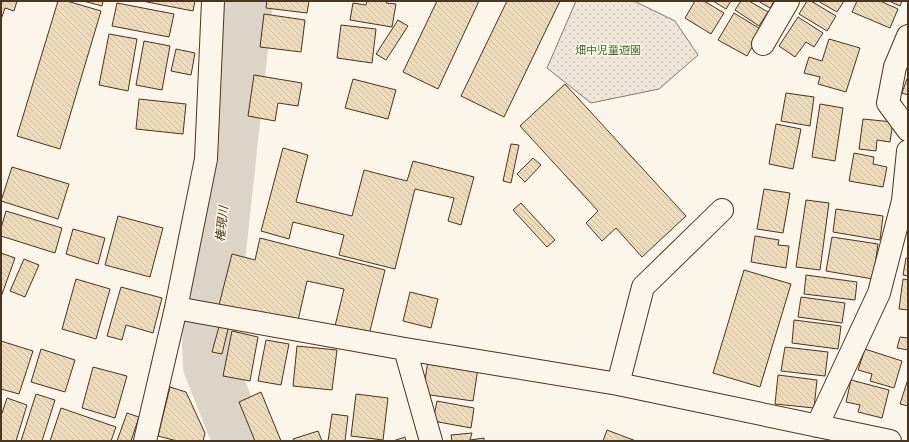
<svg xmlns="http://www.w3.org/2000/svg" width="909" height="442" font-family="'Roboto Condensed','Noto Sans JP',sans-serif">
<defs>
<pattern id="park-dots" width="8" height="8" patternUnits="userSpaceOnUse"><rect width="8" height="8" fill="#ede6d9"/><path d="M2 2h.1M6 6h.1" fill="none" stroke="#cdc6ba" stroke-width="1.8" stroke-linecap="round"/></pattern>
<pattern id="building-back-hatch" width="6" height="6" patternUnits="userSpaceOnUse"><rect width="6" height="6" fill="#ecdcbc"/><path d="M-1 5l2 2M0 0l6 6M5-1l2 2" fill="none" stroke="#ccbda1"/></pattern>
</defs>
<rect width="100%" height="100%" fill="#fbf6e9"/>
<path fill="url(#park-dots)" stroke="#887966" d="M576,1H634L675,21L698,55L659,89L591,103L547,68Z"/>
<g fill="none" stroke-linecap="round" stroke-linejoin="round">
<path stroke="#dcd4c6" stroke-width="54" d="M240,441L210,366L209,344L246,1"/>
</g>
<path fill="url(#building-back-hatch)" stroke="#4a3520" d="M1,1H17L14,11L5,8L2,17H1Z
M58,1H67L101,11L60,149L17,136Z
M83,1H103L102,6Z
M142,1H195L193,11Z
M267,1H309L307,13L266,8Z
M367,1H387L386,3L396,4L392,27L350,20L353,3L366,5Z
M437,1H479L438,89L403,72Z
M507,1H560L504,117L461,96Z
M695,1H704L724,13L711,34L685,18Z
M713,1H731L726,9Z
M741,1H749L768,12L759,26L735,10Z
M758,1H774L770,8Z
M807,1H811L836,16L827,31L799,14Z
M818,1H844L837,12Z
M857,1H880L898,9L890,28L852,12Z
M889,1H902L900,6Z
M117,3L174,14L169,37L112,26Z
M734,13L762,30L747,56L718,40Z
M264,14L305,20L301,52L260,47Z
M798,17L823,33L814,47L806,42L795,57L779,46Z
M398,20L408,26L386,60L376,54Z
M341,25L376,29L372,63L337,58Z
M109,34L137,39L128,91L99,85Z
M829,39L860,48L846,92L818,84L820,77L804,73L809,57L822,61Z
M144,41L170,46L162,90L136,85Z
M176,49L195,53L191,75L171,71Z
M254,75L302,83L298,106L278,103L275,121L248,116Z
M908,76V95L902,93Z
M353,79L396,90L388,119L345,108Z
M565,84L686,216L642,257L616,228L602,241L586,223L598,211L520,126Z
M786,93L814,97L810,126L781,121Z
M139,99L186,104L183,134L136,129Z
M820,104L843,108L835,161L812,157Z
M863,119L893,122L890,142L877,140L876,151L859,149Z
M776,124L801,129L793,169L769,164Z
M511,144L519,145L511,183L503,181Z
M283,148L308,155L296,202L352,216L364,170L407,181L413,161L474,177L461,225L448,221L454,198L415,189L395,269L339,255L344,235L293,222L289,239L261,231Z
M854,153L874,157L873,164L887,167L883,187L849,181Z
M533,158L541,165L525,182L517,174Z
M12,167L69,184L58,219L1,201Z
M764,189L790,193L783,233L757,229Z
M806,200L829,203L820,270L796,267Z
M521,203L555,240L547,247L513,210Z
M836,209L883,216L880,240L833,232Z
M6,211L62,228L55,253L1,236V228Z
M118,216L163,228L150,277L105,265Z
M73,229L105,238L98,264L66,254Z
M755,236L779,240L778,245L789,246L786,268L751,262Z
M832,237L878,244L873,279L826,271Z
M260,238L385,270L369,335L335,326L344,289L307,281L297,325L219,305L232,254L255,260Z
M1,253L15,258L1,297Z
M906,258H908V276L903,275Z
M24,259L39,265L25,297L10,291Z
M744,270L791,284L760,387L713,373Z
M806,275L857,282L855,300L804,294Z
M76,279L110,289L96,339L62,329Z
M903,279L908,280V310L899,309Z
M121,287L162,298L153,333L126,325L122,340L107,336Z
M410,292L438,299L431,328L403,321Z
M801,297L845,303L842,323L798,317Z
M794,320L841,326L838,349L792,343Z
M220,323L229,325L222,354L212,352Z
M232,331L258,337L250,381L223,376Z
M900,337L908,338V350L897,348Z
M266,340L289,344L281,385L258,381Z
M1,341L33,351L19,394L1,389Z
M297,346L337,350L332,390L293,386Z
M785,347L828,352L825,376L781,371Z
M41,349L75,360L65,392L31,382Z
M865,349L902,361L894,388L870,381L872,374L858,370Z
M428,360L478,368L473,401L423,394Z
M93,367L127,376L115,418L82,408Z
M778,375L817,380L814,408L775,404Z
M908,379V406L900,404Z
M851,380L889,390L882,418L858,412L860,405L846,402Z
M170,387L186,392L205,433L203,441H177L158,436Z
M261,392L281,441H255L239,402Z
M36,394L55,400L42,441H21Z
M356,394L388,398L383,440L351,436Z
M7,398L27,405L16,441H1V416Z
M437,401L474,408L471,428L433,421Z
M61,408L116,427L111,441H50Z
M127,413L139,417L131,441H117Z
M332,414L348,416L345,441H328Z
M607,430L636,441H603Z
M318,431L322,441H294L293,439Z
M472,433L470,440L484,438V441H452L451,435Z
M405,437L406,441H393Z"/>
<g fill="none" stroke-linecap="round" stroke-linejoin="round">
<g stroke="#4a3520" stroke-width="24">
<path id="minor" d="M908,36L895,67L888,103L908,130
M763,44L788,1
M176,308L405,349L618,384L890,441
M405,349L431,441
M618,384L643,287L722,210
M817,426L879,293L903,201L908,151
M145,441L176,308L206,159L213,1"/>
</g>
<use href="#minor" stroke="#fbf6e9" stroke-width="22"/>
</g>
<g text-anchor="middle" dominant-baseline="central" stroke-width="3" stroke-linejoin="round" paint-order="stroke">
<g font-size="11" fill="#436837" stroke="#fbf6e9">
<text x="608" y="50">畑中児童遊園</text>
</g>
<g font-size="12" font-style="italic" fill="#4a3520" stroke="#fbf6e9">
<text transform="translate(222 224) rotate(-84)">権現川</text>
</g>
</g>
<rect width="909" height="442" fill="none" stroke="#4a3520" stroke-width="4"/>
</svg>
